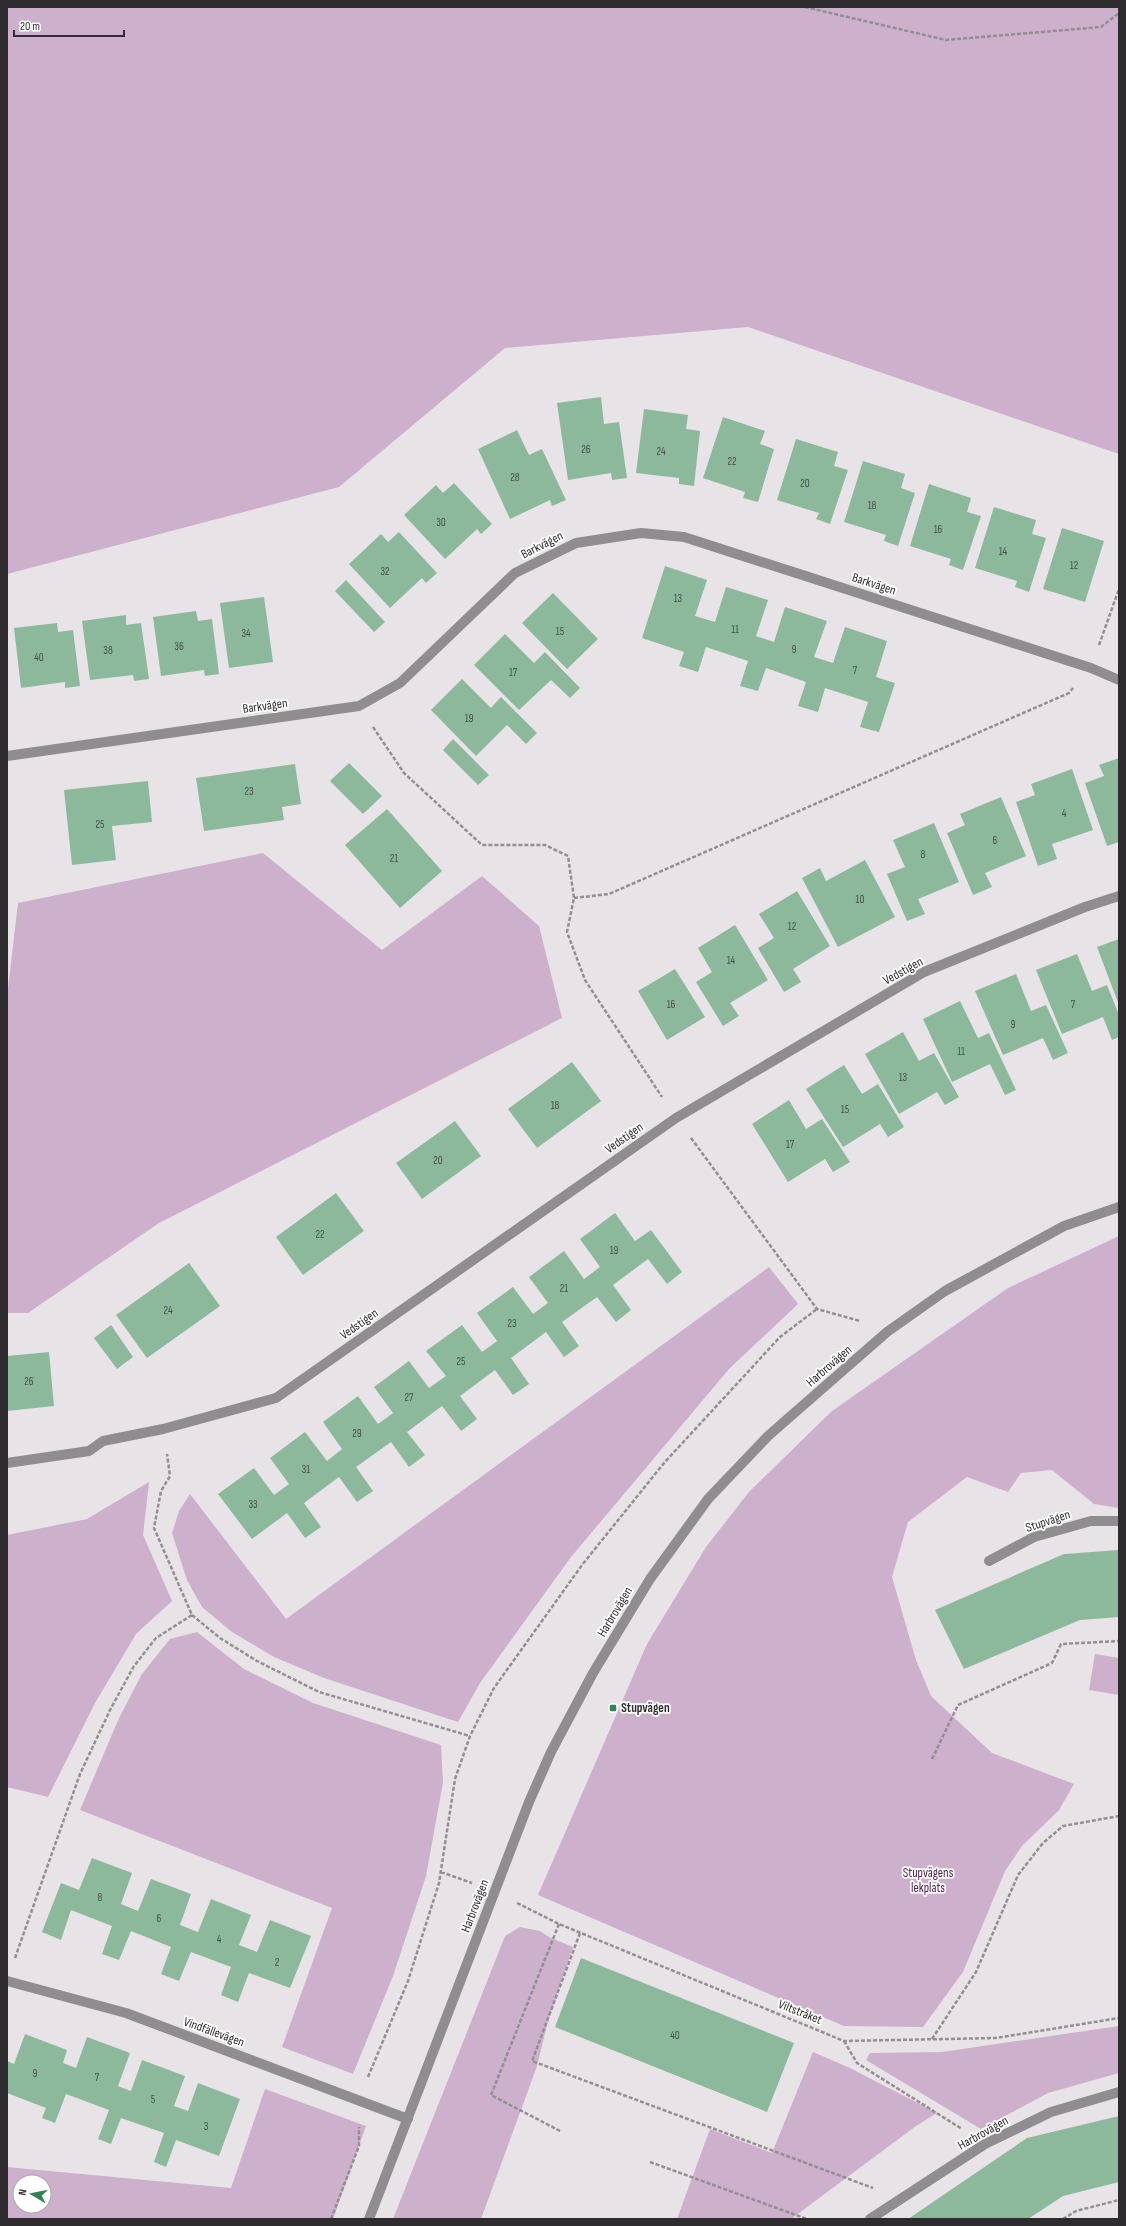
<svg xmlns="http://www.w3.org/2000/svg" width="1126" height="2226" font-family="'Sofia Sans Condensed',sans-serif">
<rect width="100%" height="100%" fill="#e8e3e7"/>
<path fill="#cdb0cb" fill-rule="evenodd" d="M7,7H1119V454L748,327L505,348L339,487L7,574Z
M263,853L382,950L482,876L539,926L562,1018L159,1223L28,1313H7V997L18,903Z
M1119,1236V1508L1094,1504L1052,1470L1021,1473L1008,1492L967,1477L908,1522L892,1577L916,1660L931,1696L992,1753L1074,1784L1059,1810L1022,1846L1005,1871L963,1972L923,2027L844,2026L538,1895L647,1644L706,1547L749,1492L832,1411L1008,1288Z
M769,1267L798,1304L729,1369L571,1557L480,1683L458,1722L324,1678L274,1657L232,1632L202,1607L187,1580L172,1533L179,1511L190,1494L286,1619Z
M149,1482L143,1535L172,1601L136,1634L95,1703L48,1797L7,1787V1535L87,1519Z
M197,1632L244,1669L313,1703L441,1745L443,1782L426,1876L393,1976L353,2074L282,2047L332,1908L80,1810L119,1718L142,1674L170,1639Z
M1095,1654L1119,1658V1695L1089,1690Z
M520,1927L540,1931L549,1937L573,1947L548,2021L537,2066L481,2219H393L505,1936Z
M1119,2026V2073L1048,2093L981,2129L866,2060L870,2053L942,2052Z
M813,2052L850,2068L937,2113L916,2126L791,2219H677L710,2129L772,2153Z
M265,2089L366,2126L333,2219H7V2167L231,2188ZM20,2182H44V2206H20Z"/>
<path fill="#8cb99c" d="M601,397L604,424L619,422L627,478L612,480L611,473L568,480L557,403Z
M644,409L688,415L686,429L700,431L694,486L679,484V478L636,473Z
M723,417L765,431L760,444L774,449L758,502L743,498L745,492L703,478Z
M517,430L529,455L542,449L566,500L552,506L550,500L510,519L478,449Z
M796,439L838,452L834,466L848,470L830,524L816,519L819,513L777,500Z
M863,461L905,474L901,488L915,493L898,546L884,541L886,535L844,522Z
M454,483L492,524L481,534L477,529L445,559L404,515L436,485L443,493Z
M929,484L971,498L967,512L981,516L963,570L949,565L951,559L910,546Z
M994,507L1036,520L1032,534L1046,538L1029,592L1015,587L1017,581L975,568Z
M1062,528L1104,541L1085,602L1043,589Z
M399,532L437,573L426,583L422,578L390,608L349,564L381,534L388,542Z
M665,566L707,580L695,616L715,622L726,587L768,600L756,636L774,642L785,607L827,621L814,657L833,663L845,627L887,641L876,677L895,683L879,732L860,727L868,702L825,688L818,712L798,706L806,682L766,668L758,691L740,686L748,661L706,647L698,672L679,666L684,652L642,638Z
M346,580L385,622L374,632L335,591Z
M553,593L598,639L567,669L522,623Z
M264,597L273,662L229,668L220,603Z
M196,611L198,621L212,619L219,674L205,676L204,670L161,676L153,617Z
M126,615V625L141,623L149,679L134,681L133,675L90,680L82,621Z
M57,623L58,632L73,630L80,686L65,688V682L21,688L14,628Z
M505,634L534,663L545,652L580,688L570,698L551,680L519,710L474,665Z
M462,679L491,708L501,697L537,733L526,744L507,725L476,756L431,710Z
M453,739L489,775L478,785L443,750Z
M1119,758V842L1107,846L1085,783L1104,776L1099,765Z
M349,763L382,796L363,814L330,781Z
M295,764L301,804L282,807L284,820L204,831L196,778Z
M1072,769L1093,830L1052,844L1057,859L1038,866L1016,802L1035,795L1031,784Z
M148,781L152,822L112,826L116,860L72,865L64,790Z
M1001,797L1026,856L985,873L992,887L973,895L947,833L965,825L960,814Z
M387,809L442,871L400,908L345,845Z
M934,823L959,882L918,899L925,914L907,921L887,874L905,867L893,840Z
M865,860L895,917L838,947L802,878L820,868L826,881Z
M797,891L830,946L793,969L801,982L784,992L758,948L774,938L759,914Z
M735,925L768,980L730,1003L739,1016L723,1026L696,982L712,972L698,948Z
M1119,939V1005L1097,947Z
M1077,954L1092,991L1107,985L1119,1015V1037L1112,1040L1103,1017L1062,1034L1036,970Z
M675,969L705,1017L667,1040L638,991Z
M1016,974L1031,1011L1046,1005L1068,1053L1053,1060L1043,1038L1003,1055L975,991Z
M960,1001L978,1038L989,1033L1016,1090L1005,1095L990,1064L952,1082L923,1019Z
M903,1032L919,1061L934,1053L959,1097L945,1105L937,1092L899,1114L865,1054Z
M572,1062L601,1101L537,1148L508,1109Z
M844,1065L862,1094L878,1084L904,1127L888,1137L880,1124L843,1147L806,1089Z
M789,1100L806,1129L822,1119L850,1162L833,1172L825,1159L788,1182L752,1124Z
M455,1121L481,1156L422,1199L396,1163Z
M336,1193L364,1231L303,1275L276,1237Z
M615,1213L635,1241L651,1230L682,1272L667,1284L648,1259L613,1285L631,1310L616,1322L597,1297L562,1322L579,1346L564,1357L546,1332L511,1358L529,1384L513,1395L495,1370L460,1396L477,1419L461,1431L442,1406L407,1432L425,1455L409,1467L391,1442L356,1467L373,1491L357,1502L339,1477L304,1503L321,1527L305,1538L287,1513L252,1539L218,1494L254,1468L274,1495L289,1484L270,1458L305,1432L327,1461L342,1449L323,1422L358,1396L378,1424L393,1413L374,1387L409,1361L429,1388L446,1376L426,1351L462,1325L482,1352L497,1341L477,1313L513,1287L533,1314L548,1303L529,1277L564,1251L584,1279L600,1267L580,1239Z
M189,1263L220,1306L147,1358L116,1315Z
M111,1325L133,1357L117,1369L94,1338Z
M49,1352L54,1406L7,1411V1356Z
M1119,1550V1617L1080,1620L964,1669L935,1610L1064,1554Z
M92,1858L132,1873L121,1904L138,1911L151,1879L191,1894L180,1925L198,1932L211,1899L251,1915L239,1945L257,1952L270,1920L311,1936L290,1988L249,1973L238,2002L221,1995L231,1967L191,1952L179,1981L161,1974L171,1947L131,1931L119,1960L102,1954L112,1926L71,1910L61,1940L42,1932L61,1883L79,1890Z
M581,1958L794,2043L767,2112L555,2027Z
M25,2034L67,2050L63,2063L76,2068L87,2037L130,2053L118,2086L131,2091L142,2060L185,2076L174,2106L188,2111L198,2083L240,2099L219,2156L176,2140L166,2167L154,2162L164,2133L121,2118L111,2144L98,2139L109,2110L66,2094L55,2123L42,2118L46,2108L7,2093V2061L14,2064Z
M1119,2116V2182L1063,2196L1028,2219H908L1027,2138Z"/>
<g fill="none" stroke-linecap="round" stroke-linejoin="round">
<path stroke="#928e91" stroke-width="2.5" stroke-dasharray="4 2" stroke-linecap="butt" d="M805,7L946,40L1101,27L1119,13
M1099,645L1119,589
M373,727L404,773L482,845H545L568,856L574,898L567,932L585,980L662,1097
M574,898L609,894L1069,693L1073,688
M691,1138L817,1309L860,1321
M192,1615L220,1638L257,1661L319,1692L470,1736
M932,1759L958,1705L1052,1663L1061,1644L1119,1641
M441,1872L472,1883
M517,1903L559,1924L844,2041L996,2038L1119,2018
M559,1924L491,2095L560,2131
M580,1933L532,2061L873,2188
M15,1958L80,1774L111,1708L134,1666L156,1638L192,1615L154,1528L161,1491L170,1476L167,1454
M932,2039L976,1972L1018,1875L1043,1843L1063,1826L1119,1816
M844,2041L857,2063L962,2129
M368,2077L408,1981L439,1883L455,1779L470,1736L494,1688L582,1565L664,1463L780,1337L817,1309
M650,2162L807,2219
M331,2219L359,2146V2127
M1063,2219L1076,2211L1119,2200"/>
<path stroke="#8f8d8f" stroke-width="10" d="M7,756L359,706L400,683L515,573L576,543L641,533L684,537L1091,668L1119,680
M7,1463L89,1451L103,1441L163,1429L276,1398L676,1118L924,972L1085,907L1119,896
M989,1561L1034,1537L1091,1521H1119
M7,1981L126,2013L408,2119
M369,2219L529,1802L551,1752L593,1673L650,1579L708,1499L768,1436L887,1332L945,1291L1064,1226L1119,1207
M870,2219L985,2144L1051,2112L1119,2092"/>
</g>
<rect fill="#2f8356" stroke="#fff" stroke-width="1.5" x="609" y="1704" width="8" height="8" rx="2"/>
<g text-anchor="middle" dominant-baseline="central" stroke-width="3.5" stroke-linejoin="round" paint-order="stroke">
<g font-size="11" fill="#464f4a">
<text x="586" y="449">26</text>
<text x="661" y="451">24</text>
<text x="732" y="461">22</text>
<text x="515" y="477">28</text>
<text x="805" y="483">20</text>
<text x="872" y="505">18</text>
<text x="441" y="522">30</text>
<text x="938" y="529">16</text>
<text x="1003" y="551">14</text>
<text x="1074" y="565">12</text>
<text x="385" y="571">32</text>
<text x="678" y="598">13</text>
<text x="735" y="629">11</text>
<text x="560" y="631">15</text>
<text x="246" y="633">34</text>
<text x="179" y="646">36</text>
<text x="794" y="649">9</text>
<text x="108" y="650">38</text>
<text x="39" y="657">40</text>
<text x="855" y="670">7</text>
<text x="513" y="672">17</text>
<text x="469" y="718">19</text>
<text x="249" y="791">23</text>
<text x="1064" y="813">4</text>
<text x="100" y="824">25</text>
<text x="995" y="840">6</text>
<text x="923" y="854">8</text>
<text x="394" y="858">21</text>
<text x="860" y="899">10</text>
<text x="792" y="926">12</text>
<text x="731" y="960">14</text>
<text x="671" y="1004">16</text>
<text x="1073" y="1004">7</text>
<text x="1013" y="1024">9</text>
<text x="961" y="1051">11</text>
<text x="903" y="1077">13</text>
<text x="555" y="1105">18</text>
<text x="845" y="1109">15</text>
<text x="790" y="1144">17</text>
<text x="438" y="1160">20</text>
<text x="320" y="1234">22</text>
<text x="614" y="1250">19</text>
<text x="564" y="1288">21</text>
<text x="168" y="1310">24</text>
<text x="512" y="1323">23</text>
<text x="461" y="1361">25</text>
<text x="29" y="1381">26</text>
<text x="409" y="1397">27</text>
<text x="357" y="1433">29</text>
<text x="306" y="1469">31</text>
<text x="253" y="1504">33</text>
<text x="100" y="1897">8</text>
<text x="159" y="1918">6</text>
<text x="219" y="1939">4</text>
<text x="277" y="1962">2</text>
<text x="675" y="2035">40</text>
<text x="35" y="2073">9</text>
<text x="97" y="2077">7</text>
<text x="153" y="2099">5</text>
<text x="206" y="2126">3</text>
</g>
<g font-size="13" fill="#2e2c2e" stroke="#fff">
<text transform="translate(542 545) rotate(-27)">Barkvägen</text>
<text transform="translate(874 584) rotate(18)">Barkvägen</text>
<text transform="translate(265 706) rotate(-8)">Barkvägen</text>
<text transform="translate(903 971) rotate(-29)">Vedstigen</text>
<text transform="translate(624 1138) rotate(-35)">Vedstigen</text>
<text transform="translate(359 1324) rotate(-35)">Vedstigen</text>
<text transform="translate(829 1366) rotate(-41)">Harbrovägen</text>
<text transform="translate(1048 1521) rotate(-18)">Stupvägen</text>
<text transform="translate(615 1612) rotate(-59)">Harbrovägen</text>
<text transform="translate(475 1906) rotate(-69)">Harbrovägen</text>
<text transform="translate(800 2012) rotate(22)">Viltstråket</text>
<text transform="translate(214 2032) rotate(20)">Vindfällevägen</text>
<text transform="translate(983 2133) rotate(-29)">Harbrovägen</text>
</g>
<g font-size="13" font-weight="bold" fill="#2e2c2e" stroke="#fff" text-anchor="start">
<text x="621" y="1708">Stupvägen</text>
</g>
<g font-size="13" fill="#512350" stroke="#fff">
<text x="928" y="1873">Stupvägens<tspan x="928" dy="15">lekplats</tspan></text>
</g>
</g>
<rect width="1126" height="2226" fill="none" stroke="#2e2c2e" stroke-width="16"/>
<g transform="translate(32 2194) rotate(280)"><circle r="19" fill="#ffffff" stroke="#ababab"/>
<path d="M0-3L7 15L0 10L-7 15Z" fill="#2f8356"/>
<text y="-6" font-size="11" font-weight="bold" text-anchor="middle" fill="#2e2c2e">N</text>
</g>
<path d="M14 30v6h110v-6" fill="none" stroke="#2e2c2e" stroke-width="2"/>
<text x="20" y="30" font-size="12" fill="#2e2c2e" stroke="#ffffff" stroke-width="3" paint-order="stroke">20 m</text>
</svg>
